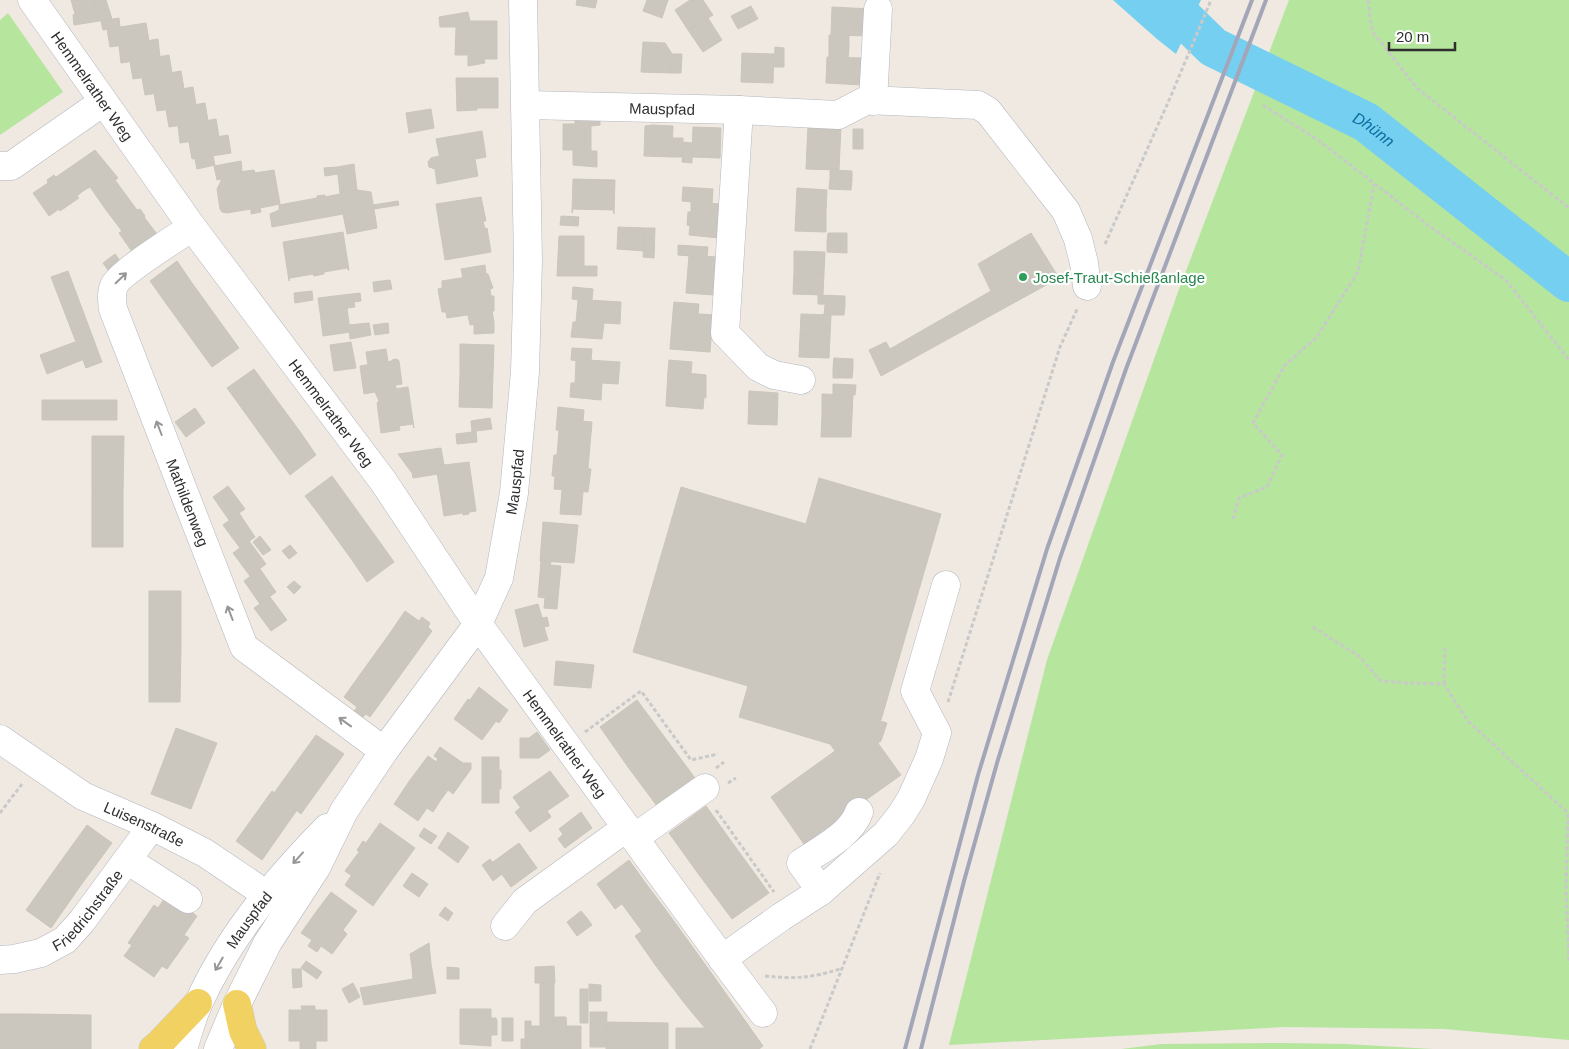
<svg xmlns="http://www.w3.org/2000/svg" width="1569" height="1049" font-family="Helvetica,sans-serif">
<rect width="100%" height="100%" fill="#efe9e1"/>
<path fill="#b6e59e" d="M1289,0H1569V1040L1444,1029L1284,1027L949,1045L1047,660L1178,292Z
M8,13L63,92L0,135V20Z
M1284,1043L1346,1044L1433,1049H1121L1162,1044Z"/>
<path fill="#75cff0" d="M1113,0H1201L1176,54L1157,39Z"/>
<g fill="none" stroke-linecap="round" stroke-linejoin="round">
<path stroke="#75cff0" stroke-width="40" id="s1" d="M1165,0L1213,47L1366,122L1569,282"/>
</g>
<path fill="#cbc7bf" stroke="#cbc5ba" d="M71,0H93L95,8L75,14Z
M93,0H106L112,19L74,25L73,15L95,8Z
M577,0H597L595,8L576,5Z
M647,0H668L662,18L643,11Z
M690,0H703L713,15L688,30L675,10Z
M751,6L758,19L738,29L731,16Z
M832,7L872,9L869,36L831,35Z
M468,12L470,21H497V59H484L485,63L468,66V55H455L456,27H440L439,17Z
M119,18L120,27L103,30L101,21Z
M708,18L722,40L703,52L688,30Z
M146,23L149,41L110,47L107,29Z
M829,35H849V48L829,47Z
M158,39L160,57L121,63L119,46Z
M643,42L665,43L672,54L671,73L641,72Z
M775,47L784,48V67H774Z
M829,47L849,48L848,58L829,57Z
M742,53L774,54L773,83L741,82Z
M672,54H682L681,73H671Z
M169,55L172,73L133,79L130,62Z
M827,57L863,58L862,85L826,83Z
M181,71L184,89L145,95L142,78Z
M456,78H498V108H477V110L457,111Z
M193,87L196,105L157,111L154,94Z
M205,103L208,121L169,127L166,110Z
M431,109L434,128L409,133L406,113Z
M575,113L600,114V125L591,126V151H597V167L573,165V150H563V124H575Z
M216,119L219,137L180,143L178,126Z
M653,125L673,126L672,157L644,156L645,126Z
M808,126L841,127L840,148L807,147Z
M693,127L721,128L720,158L692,157Z
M853,129H863V149H853Z
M482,131L486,157L470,160L469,154L440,159L436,139Z
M228,135L231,153L192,159L189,142Z
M673,138H683L682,157H672Z
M683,142L692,143V163L682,162Z
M807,147L840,148L839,170L806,169Z
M95,150L118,178L115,180L126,195L106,210L90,187L83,191L75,181L80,176L72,166Z
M469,154L470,160L475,159L478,176L437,184L435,169L429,167L428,162L431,158L439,156L440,159Z
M213,156L215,165L197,169L195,159Z
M241,161L242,171L239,172V176L217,180L214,166Z
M354,164L357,190L340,193L337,167Z
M72,166L80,176L75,181L83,191L77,196L79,198L60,211L59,209L49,216L33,193L48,183L47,180L54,175L56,177Z
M337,167L338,174L325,176L324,168Z
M254,170L255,173L274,170L280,204L260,208L261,212L251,214V209L227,213L222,212L220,209L217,189L222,179L239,176V172Z
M830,170L852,171V180L830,179Z
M573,179L615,180L614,214L613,210L573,209L572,213Z
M830,179L852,180L851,190L829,189Z
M683,187L713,189L712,204L682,201Z
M797,188L827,190L826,211L796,210Z
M357,190L371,192L374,209L343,214L340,193Z
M340,194L343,214L272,227L270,214L279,210V205L317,198V196L325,195V197Z
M126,195L137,210L140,209L145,216L144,217L160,238L135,256L119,233L122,231L106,210Z
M481,197L486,221H483L485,229L487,228L491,252L445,260L436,204Z
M398,201L399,205L374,209L373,205Z
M691,202L721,204L719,238L689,235L690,226L687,225L688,212H691Z
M374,209L377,228L347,234L343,214Z
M796,210L826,211V232L795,231Z
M561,216L579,217L578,226L560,225Z
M618,227L645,228L644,251L617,249Z
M645,228H655L654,258L643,257Z
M343,232L349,270H348L347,268L324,272V274L314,276L313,274L290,278L289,281L283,242Z
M828,233H847V243L827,242Z
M1031,233L1059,278L881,376L869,350L886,342L890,349L991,291L978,264Z
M559,236H584V266H597V276H557Z
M827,242L847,243V253L827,252Z
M678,245L708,247L707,257L678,255Z
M794,251L825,252L824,273L794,272Z
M115,254L123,265L110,273L103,263Z
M689,255L717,257L714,295L686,293Z
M177,261L192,283L165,302L150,281Z
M485,265L486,274L463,278L461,269Z
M68,271L102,362L86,368L51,277Z
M794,272L824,273L823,295L793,294Z
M486,274H488L493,288L490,289L491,296H494V311L447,318L446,312H442L438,289L442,288V281Z
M390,280L392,289L374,292L373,282Z
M192,283L223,326L196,345L165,302Z
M573,287L593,289L592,300H589V302L572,299Z
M312,291L313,300L295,303L294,293Z
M360,293L361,301L354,302L355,307L320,312L318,298Z
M818,295L845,296V305L818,304Z
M589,300L621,302L620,324L604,323L602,339L571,337L573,322H576L578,301L589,302Z
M674,302L699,304L698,314L673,312Z
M825,305H845L844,315H824Z
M347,308L350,332L323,336L320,312Z
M492,311L494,322L470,325L468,315Z
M673,312L713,315L710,352L670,349Z
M801,314L831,315L830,336L800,335Z
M494,322V333L474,334V325Z
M369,323L371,335L350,339L349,325Z
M388,323L389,333L375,335L373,325Z
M223,326L239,348L212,367L196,345Z
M800,335L830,336L829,358L799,357Z
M75,342L82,360L47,374L40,355Z
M351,342L356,368L334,371L330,345Z
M460,344L494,345L493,374L460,373Z
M572,348L592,349L591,361L587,360L588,362L571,360Z
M386,349L388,362L368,365L366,352Z
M834,358L853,359V368H833Z
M397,359L399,361L402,384L396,385L392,361V360Z
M587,360L620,362L618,384L602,383L601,400L570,397L571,383H575L576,361L588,362Z
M669,360L692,362L691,373L668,371Z
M392,361L396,388L364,394L360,366Z
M833,368H853L852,378H833Z
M254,369L270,391L243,410L227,388Z
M668,371L706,375V398L704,397L703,409L666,406Z
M460,373L493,374L492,408L459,407Z
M833,384L856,385L855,395L833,394Z
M408,387L414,428L413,424L399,426L400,430L381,433L377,403L379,401L375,392Z
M270,391L301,433L274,453L243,410Z
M749,391L778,393L777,425L748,424Z
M822,394L853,395L852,416L822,415Z
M42,400H117V420H42Z
M558,407L584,410L583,421L557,419Z
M195,408L205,423L186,437L175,422Z
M822,415L852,416L851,437H821Z
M490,418L492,429L476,431L477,442L457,444L456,434L472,432L471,421Z
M557,419L592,422L590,445L558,443L559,430H556Z
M301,433L316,455L290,475L274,453Z
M92,436H124L123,492H92Z
M558,443L590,445L588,468L553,465L554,455H557Z
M441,448L444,465L436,466L438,474L413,478L412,473L398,454Z
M469,462L476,511L469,512V514L463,515V513L444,516L436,466Z
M553,465L591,469L588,492L554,489L555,476H552Z
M332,476L348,498L321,517L305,496Z
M819,478L941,514L881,720L841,708L830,744L739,717L748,686L633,652L681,487L806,524Z
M228,486L245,509L229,520L213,497Z
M562,490L583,492L581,515L560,514Z
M92,492H123V547H92Z
M348,498L379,541L352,560L321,517Z
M239,513L255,537L240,548L223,525Z
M543,522L578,525L574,563L540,561Z
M260,536L271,550L263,555L253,542Z
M249,541L266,564L250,576L233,553Z
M379,541L394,562L367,582L352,560Z
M290,545L297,553L289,559L282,551Z
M541,561L551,562L550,565L561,566L557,609L544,608L545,598L538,597Z
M260,569L276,592L260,604L244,581Z
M294,581L301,587L294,594L287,587Z
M149,591H181V647L149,646Z
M270,597L287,620L271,631L254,608Z
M538,604L542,618L547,617L549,626L544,627L548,640L524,647L515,610Z
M405,611L419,621L422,617L430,623L428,627L432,631L417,652L390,633Z
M390,633L417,652L386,695L359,676Z
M149,646L181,647L180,702H149Z
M556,661L594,665L591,688L554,685Z
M359,676L386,695L370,717L366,714L363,717L354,711L357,707L344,697Z
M479,687L508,710L499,723L496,721L482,740L454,719L468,699L470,700Z
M637,700L666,739L628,767L600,727Z
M841,708L887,723L881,741L878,743L867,728L835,751L830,744Z
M176,728L217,743L191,809L151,794Z
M867,728L901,775L804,844L771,797Z
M537,732L550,750L539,758H520V738H529Z
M316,735L344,754L301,814L274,793Z
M666,739L695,778L657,806L628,767Z
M440,747L460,761L452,773L436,762L438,759L434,756Z
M428,756L452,773L443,786L448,790L440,801L410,780Z
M482,757H499V769H482Z
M460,761L463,763H471V769L453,794L443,786Z
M482,769L501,770V789L482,788Z
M550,771L569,796L547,811L543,806L527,817L513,797Z
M410,780L440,801L433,812L427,808L418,821L394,804Z
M482,788L499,789V803H482Z
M272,791L297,810L262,860L236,841Z
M543,806L550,815L534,827L527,817Z
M706,806L734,845L697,872L669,833Z
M520,808L534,827L550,815L551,817L530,832L515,812Z
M581,812L592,828L565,848L558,839L563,834L559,829Z
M380,823L415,848L380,896L345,871L359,852L357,850L363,841L366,843Z
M87,825L112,843L81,885L56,868Z
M424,828L437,836L431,844L419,836Z
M448,832L469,847L458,863L438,848Z
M519,843L537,868L511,887L493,862Z
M734,845L769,893L732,919L697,872Z
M490,859L502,874L493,881L482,865Z
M629,860L647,885L615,909L597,884Z
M56,868L81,885L51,928L26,910Z
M412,873L428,884L419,897L403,886Z
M351,876L380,896L373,906L345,885Z
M647,885L668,913L642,931L622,904Z
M331,892L357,911L343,930L347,934L316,912Z
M167,895L197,916L184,935L189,938L167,969L162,966L154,977L124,956L132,945L128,943L154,905L158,908Z
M445,907L453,913L448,921L439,915Z
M581,911L587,918L572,929L567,922Z
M316,912L347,934L332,954L321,946L317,952L308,946L312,940L301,933Z
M668,913L689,942L656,966L635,936Z
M587,918L592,925L577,936L572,929Z
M689,942L717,981L685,1004L656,966Z
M429,943L431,964L412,967L410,954Z
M306,961L322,972L317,979L301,968Z
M431,964L436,993L364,1005L360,988L413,979L412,967Z
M554,966L555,983H535V967Z
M447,967L459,968V979H447Z
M292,969H301L302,987L293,988Z
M717,981L763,1046L759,1049H676V1028H705L685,1004Z
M353,983L360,997L349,1003L342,989Z
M540,983H554V1026H540Z
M589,984L601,985V1001H589Z
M580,989H588V1023H580Z
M301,1006H315V1010H327V1041H316V1049H300V1041H289V1010H302Z
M460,1009H491V1018H496L497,1021V1035H491V1046L460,1044Z
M590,1012H607L606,1047H590Z
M0,1014H27V1049H0Z
M27,1014L91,1015V1049H27Z
M554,1017H566L567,1031H554Z
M502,1018H513V1041H502Z
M525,1021H531V1026H554V1049H521V1039H525Z
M607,1022L668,1023V1049H606Z
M567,1026H581V1049H554V1031H567Z"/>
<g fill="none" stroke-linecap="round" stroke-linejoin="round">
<g stroke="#b4b7c1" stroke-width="29">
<g id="minor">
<path id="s2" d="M32,0L192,227L383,481L478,624L732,972L763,1013"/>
<path d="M873,101L878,9"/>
<path id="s3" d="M526,105L739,110L838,115L867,100L978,105L988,111L1066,211L1078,239L1084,263L1087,286"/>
<path d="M739,110L725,333L758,367L774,375L801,380"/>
<path d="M0,166H11L103,102"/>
<path id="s4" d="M192,227C178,237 119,273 114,286C111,293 112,301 113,309L244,647L384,751"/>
<path id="s5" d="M0,739L83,796L152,826L205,853L288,909"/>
<path d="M634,838L705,788"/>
<path d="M127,860L188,899"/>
<path d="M821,891L801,863C820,850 851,835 859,812"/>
<path d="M505,926L525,901L626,828"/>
<path d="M722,959L781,917L821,891L886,834L901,815L911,799L929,759L937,733L915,691L946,585"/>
<path id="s6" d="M0,960L14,959L41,953L65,940L82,921L152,826"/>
<path id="s7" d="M183,1049C188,1034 192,1017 199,1002C229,936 277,879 327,828"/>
<path id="s8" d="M218,1049L237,1004L268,942L316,868L344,811L384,751L478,624L499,578L514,493L525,372L528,260L523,0"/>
</g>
</g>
<g stroke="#c9c9c9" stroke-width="29">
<path id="major" d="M237,1004L243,1031L252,1049
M153,1049L159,1044L198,1003"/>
</g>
<path stroke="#c9c9c9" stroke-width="3" stroke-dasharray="4 2.5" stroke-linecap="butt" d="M1368,0L1372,31L1417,88L1569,208
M1263,105L1318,140L1428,225L1506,280L1569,360
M1105,244L1170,98L1211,0
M1233,519L1239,498L1267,487L1282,455L1253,423L1285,365L1316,338L1358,272L1374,184
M1313,627L1359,656L1381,681L1407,683L1444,684L1468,721L1568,813L1566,889L1569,961
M1444,684L1445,646
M948,702L1060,347L1078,307
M585,732L641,691L691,760L718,754
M716,768L724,762
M728,783L736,778
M716,810L774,892
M0,813L22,784
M765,976C796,979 811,978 840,969
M810,1049L880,873"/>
<use href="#minor" stroke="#fff" stroke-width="28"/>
<use href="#major" stroke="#f2d163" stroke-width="28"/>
<path stroke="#a3a6b8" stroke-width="4" d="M905,1049L978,775L1047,549L1113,362L1252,0
M921,1049L964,881L997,763L1060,558L1126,369L1266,0"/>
</g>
<defs><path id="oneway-shaft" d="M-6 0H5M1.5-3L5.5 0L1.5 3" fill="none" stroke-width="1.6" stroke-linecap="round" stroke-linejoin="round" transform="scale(1.25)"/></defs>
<g stroke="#969696">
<use href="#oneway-shaft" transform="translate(121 278) rotate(-44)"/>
<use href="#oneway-shaft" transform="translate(159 428) rotate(-111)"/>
<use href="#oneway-shaft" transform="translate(230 613) rotate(-111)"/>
<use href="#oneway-shaft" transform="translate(345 722) rotate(-144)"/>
<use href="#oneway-shaft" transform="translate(298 858) rotate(132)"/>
<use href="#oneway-shaft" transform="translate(219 964) rotate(120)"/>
</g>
<circle fill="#2e9e5b" stroke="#fff" stroke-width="2" cx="1023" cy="277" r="5"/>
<g text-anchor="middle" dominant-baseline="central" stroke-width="4.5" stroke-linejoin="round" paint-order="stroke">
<g font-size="15" fill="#2e2e2e" stroke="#fff">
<text stroke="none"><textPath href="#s2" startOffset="105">Hemmelrather Weg</textPath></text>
<text stroke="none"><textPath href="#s3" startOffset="136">Mauspfad</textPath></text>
<text stroke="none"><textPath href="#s2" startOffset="510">Hemmelrather Weg</textPath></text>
<text stroke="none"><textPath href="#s8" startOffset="648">Mauspfad</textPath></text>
<text stroke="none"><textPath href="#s4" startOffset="329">Mathildenweg</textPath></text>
<text stroke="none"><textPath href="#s2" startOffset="915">Hemmelrather Weg</textPath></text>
<text stroke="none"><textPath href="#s5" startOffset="168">Luisenstraße</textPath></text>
<text stroke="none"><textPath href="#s6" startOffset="106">Friedrichstraße</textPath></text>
<text stroke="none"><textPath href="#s7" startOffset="146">Mauspfad</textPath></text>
</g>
<g font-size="15" fill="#27864d" stroke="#fff" text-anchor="start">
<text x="1033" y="277">Josef-Traut-Schießanlage</text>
</g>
<g font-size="16" font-style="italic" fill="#0d6fa3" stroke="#fff">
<text stroke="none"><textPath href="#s1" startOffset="248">Dhünn</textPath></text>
</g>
</g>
<path d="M1389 42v8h66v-8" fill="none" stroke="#2e2e2e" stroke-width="2.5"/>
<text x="1396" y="42" font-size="15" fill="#2e2e2e" stroke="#ffffff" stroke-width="4" paint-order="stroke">20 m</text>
</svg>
